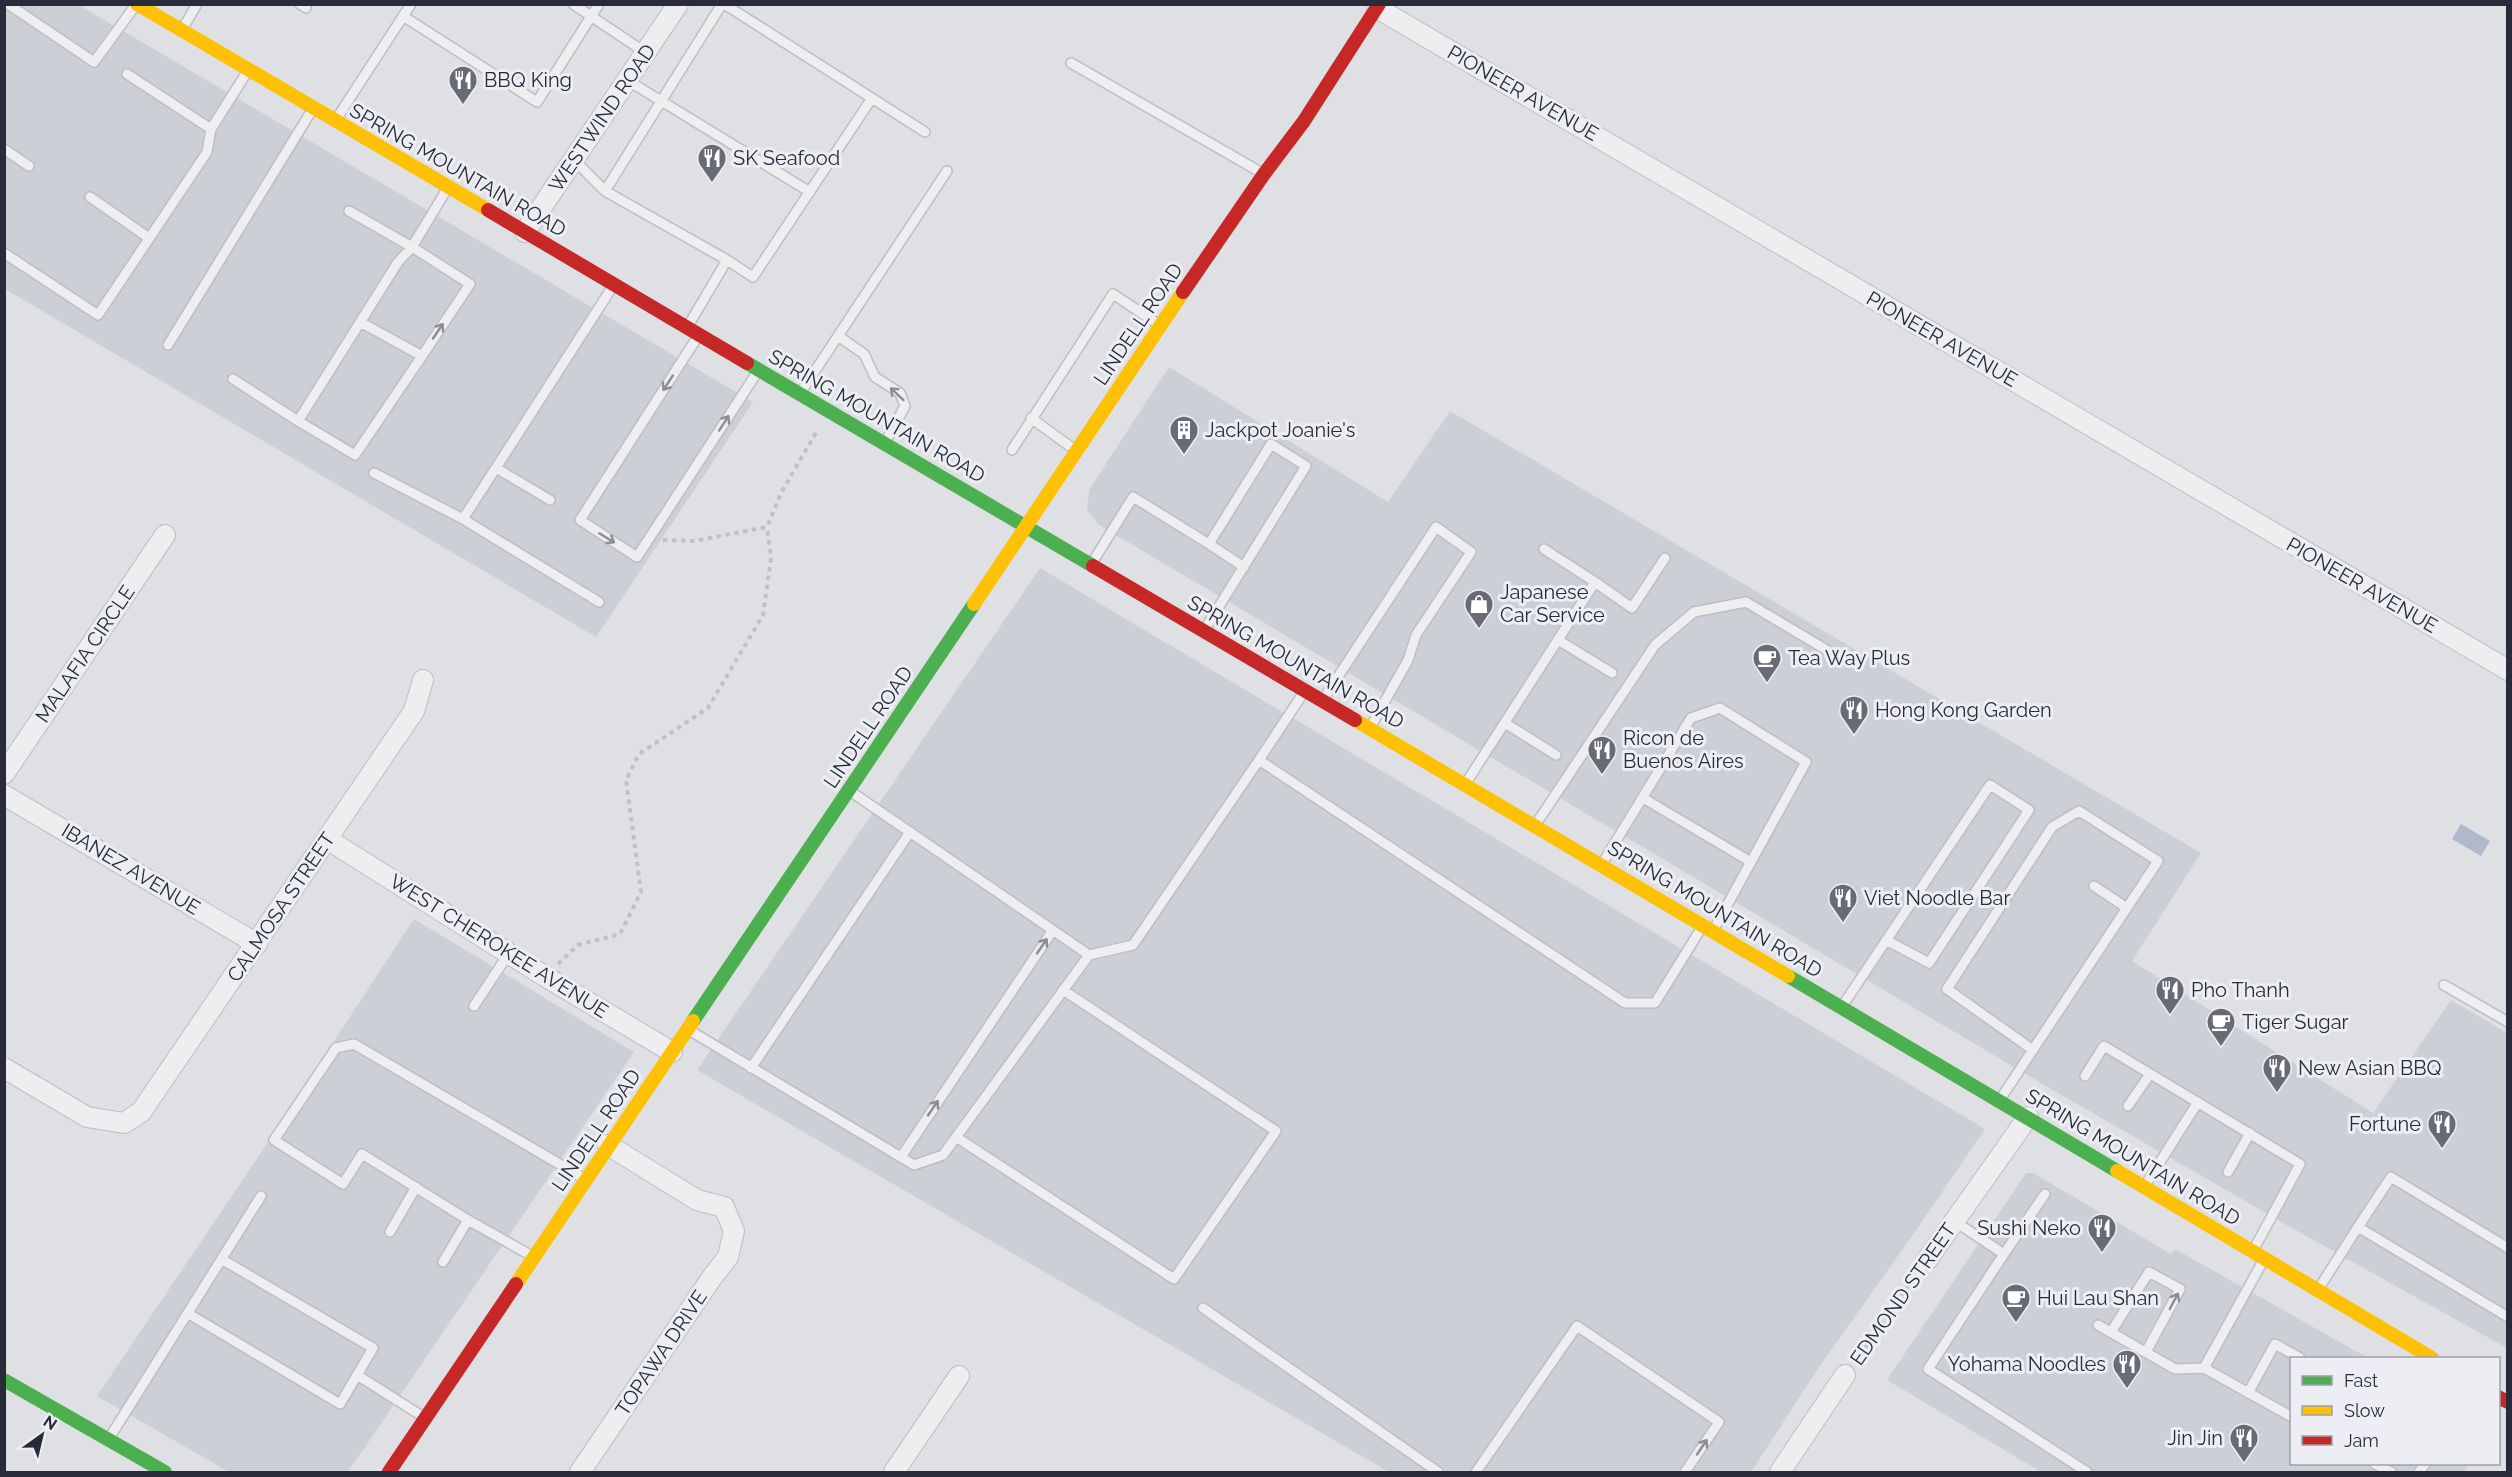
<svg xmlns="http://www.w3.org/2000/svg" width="2512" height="1477" font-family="Raleway,sans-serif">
<rect width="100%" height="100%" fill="#dfe0e3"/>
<path fill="#cdcfd6" d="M5,5H79L753,402L596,637L5,289Z
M1169,367L1388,502L1450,411L2201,853L2132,961L2373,1113L2451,1000L2507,1033V1348L2290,1227L2039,1082L1099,525L1087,510L1089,490Z
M1040,568L1985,1129L1919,1226L1817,1370L1751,1472H1389L697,1070Z
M414,919L634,1052L348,1472H229L97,1396L258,1157Z
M2026,1173H2033L2171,1254L2175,1249L2368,1358H2292V1464H2470L2464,1472H2041L1887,1380Z"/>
<path fill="#afb9cb" d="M2461,824L2490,841L2481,856L2452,839Z"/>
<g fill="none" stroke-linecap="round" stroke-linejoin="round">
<g stroke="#bdbec1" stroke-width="12">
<path id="lane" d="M8,4L94,62L135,6
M300,4L306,8
M573,4L646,53
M724,4L925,132
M403,16L537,102L599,4
M183,28L197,4
M1071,63L1262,173
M127,74L211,129
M627,80L810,192
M337,118L411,4
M4,149L29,166
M574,160L605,191L722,4
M605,191L727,260
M90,197L149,238
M349,211L412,247L470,284L422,356L360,322
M4,253L98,315L207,152L211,129L247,72
M688,326L727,260L753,277L872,98
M698,336L580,520L637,557L758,371
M838,336L864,354L875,377L900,393L905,406L886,441
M168,345L312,110
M233,379L298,421L398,262L412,247L447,189
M801,392L947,171
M1031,418L1075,450
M298,421L355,455L422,356
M1012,450L1113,294L1158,324
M496,468L550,500
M374,473L463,519
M1209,544L1244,567
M1092,563L1133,497L1209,544L1271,444L1306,466L1205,629
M1595,582L1632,608L1665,558
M599,602L463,519L613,286
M1558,640L1612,673
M1304,692L1259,760L1625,1003H1655L1702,927
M1324,698L1436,527L1471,552L1416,635L1408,660L1371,726
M1505,723L1556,755
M1466,783L1595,582L1544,549
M850,791L1089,955L1133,945L1259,760
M1643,798L1751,862
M1536,824L1655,645L1694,612L1746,602L1835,655
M1602,864L1691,718L1720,708L1806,762L1714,929
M2094,886L2127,908
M2444,985L2508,1022
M1843,1005L1990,785L2029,810L1929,963L1886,940
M474,1006L509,953
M689,1030L914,1165L943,1155L1089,955
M751,1068L910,832
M2085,1076L2104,1046L2300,1164L2254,1249
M2001,1098L2158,861L2079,811L2052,827L1947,989L2033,1050
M2128,1106L2150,1074
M956,1137L1174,1279L1276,1131L1063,990
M901,1157L1053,930
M2228,1172L2250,1133
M2146,1184L2198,1102
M1954,1221L2004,1254L1928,1369L2087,1472
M2358,1227L2391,1177L2508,1248
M390,1232L416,1187
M2004,1254L2045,1194
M532,1256L468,1220L362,1154L343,1184L274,1140L336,1048L354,1044L585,1179
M2263,1261L2204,1368L2292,1417
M443,1262L468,1220
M2319,1288L2358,1227L2508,1317
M1203,1308L1438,1472
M189,1314L340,1404L373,1348L223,1260
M2098,1325L2175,1369L2204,1368
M2111,1332L2149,1272L2180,1289L2146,1352
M357,1375L422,1416
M2248,1393L2275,1344L2300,1358
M110,1437L261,1196
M2375,1464L2391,1472
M1476,1472L1577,1326L1719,1422L1685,1472
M2419,1472L2425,1464"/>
</g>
<g stroke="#bdbec1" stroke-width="22">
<path id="street" d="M1377,8L2508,670
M525,232L678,4
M4,774L165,535
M4,795L257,944
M327,839L546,977L672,1052
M4,1068L87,1117L124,1123L141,1112L414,711L423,680
M1927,1260L2028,1117
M580,1472L713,1276L728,1257L734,1231L724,1207L697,1200L608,1145
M894,1472L959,1376
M1780,1472L1845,1375"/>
</g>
<path stroke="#c0c1c6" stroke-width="4" stroke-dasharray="4.5 4.5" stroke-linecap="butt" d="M663,540L694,541L767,527L781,493L817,431
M558,964L578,945L620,934L641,892L626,780L639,754L708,708L763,615L771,558L767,527
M1855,1362L1916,1275"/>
<use href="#lane" stroke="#eeeef0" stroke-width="9"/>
<use href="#street" stroke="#eeeef0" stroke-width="20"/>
<path stroke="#4caf50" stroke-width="14" d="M747,363L1093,566
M1788,976L2117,1171
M693,1021L974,604
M4,1380L165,1472"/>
<path stroke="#ffc107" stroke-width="14" d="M137,4L488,210
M974,604L1183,292
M1355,720L1788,976
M2117,1171L2432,1358
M516,1284L693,1021"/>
<path stroke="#c62828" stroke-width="14" d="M488,210L747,363
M1183,292L1264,174L1304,121L1379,4
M1093,566L1355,720
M2498,1397L2508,1402
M389,1472L516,1284"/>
</g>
<defs><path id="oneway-shaft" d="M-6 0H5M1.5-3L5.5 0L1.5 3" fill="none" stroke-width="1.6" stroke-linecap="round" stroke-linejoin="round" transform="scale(1.5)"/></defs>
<g stroke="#8b8d95">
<use href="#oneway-shaft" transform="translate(438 331) rotate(-56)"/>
<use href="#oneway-shaft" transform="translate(668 383) rotate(123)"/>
<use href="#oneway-shaft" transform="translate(897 394) rotate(-137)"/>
<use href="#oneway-shaft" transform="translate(724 423) rotate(-57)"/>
<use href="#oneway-shaft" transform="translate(607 538) rotate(32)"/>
<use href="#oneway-shaft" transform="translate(1042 946) rotate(-56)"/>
<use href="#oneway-shaft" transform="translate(933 1108) rotate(-56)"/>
<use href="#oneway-shaft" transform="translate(2174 1301) rotate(-62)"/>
<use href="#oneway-shaft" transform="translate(1702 1447) rotate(-56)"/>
</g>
<defs>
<g id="restaurant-pin" transform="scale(1.5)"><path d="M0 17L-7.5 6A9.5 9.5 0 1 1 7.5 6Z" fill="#686b75" stroke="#eceef3"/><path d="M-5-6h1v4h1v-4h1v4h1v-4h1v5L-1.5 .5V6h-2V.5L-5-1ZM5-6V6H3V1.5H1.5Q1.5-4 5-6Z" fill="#fff"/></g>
<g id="building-pin" transform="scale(1.5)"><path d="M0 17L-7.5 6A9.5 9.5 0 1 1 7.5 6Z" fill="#686b75" stroke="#eceef3"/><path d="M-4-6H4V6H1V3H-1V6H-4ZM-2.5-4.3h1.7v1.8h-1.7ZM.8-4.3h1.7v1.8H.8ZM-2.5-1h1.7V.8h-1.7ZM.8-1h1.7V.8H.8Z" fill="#fff"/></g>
<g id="shop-pin" transform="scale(1.5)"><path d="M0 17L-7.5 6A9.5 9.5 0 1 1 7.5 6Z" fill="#686b75" stroke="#eceef3"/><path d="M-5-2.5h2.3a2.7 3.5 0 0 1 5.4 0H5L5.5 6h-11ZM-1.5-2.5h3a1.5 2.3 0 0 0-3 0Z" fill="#fff"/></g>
<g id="cafe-pin" transform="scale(1.5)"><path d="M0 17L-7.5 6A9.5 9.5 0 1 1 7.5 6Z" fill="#686b75" stroke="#eceef3"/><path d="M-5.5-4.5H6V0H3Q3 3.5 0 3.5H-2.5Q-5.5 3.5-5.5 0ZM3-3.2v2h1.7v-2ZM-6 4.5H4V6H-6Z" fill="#fff"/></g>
</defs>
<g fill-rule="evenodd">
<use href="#restaurant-pin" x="463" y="80"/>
<use href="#restaurant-pin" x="712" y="158"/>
<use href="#building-pin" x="1184" y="430"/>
<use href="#shop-pin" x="1479" y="604"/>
<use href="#cafe-pin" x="1767" y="658"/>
<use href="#restaurant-pin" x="1854" y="710"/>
<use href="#restaurant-pin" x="1602" y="750"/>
<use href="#restaurant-pin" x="1843" y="898"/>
<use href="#restaurant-pin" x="2170" y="990"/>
<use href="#cafe-pin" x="2221" y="1022"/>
<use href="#restaurant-pin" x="2277" y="1068"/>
<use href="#restaurant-pin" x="2442" y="1124"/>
<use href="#restaurant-pin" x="2102" y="1228"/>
<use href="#cafe-pin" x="2016" y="1298"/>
<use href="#restaurant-pin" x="2127" y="1364"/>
<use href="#restaurant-pin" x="2244" y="1438"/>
</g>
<g text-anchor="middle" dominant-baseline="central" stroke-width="6" stroke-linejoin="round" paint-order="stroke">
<g font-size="20" fill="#282c3a" stroke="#eceef3" text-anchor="start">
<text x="484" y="80">BBQ King</text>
<text x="733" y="158">SK Seafood</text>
<text x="1205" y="430">Jackpot Joanie's</text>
<text x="1500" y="592">Japanese<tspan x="1500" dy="23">Car Service</tspan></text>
<text x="1788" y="658">Tea Way Plus</text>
<text x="1875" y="710">Hong Kong Garden</text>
<text x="1623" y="738">Ricon de<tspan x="1623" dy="23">Buenos Aires</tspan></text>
<text x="1864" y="898">Viet Noodle Bar</text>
<text x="2191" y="990">Pho Thanh</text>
<text x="2242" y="1022">Tiger Sugar</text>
<text x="2298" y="1068">New Asian BBQ</text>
<text x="2421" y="1124" text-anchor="end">Fortune</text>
<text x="2081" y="1228" text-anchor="end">Sushi Neko</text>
<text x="2037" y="1298">Hui Lau Shan</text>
<text x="2106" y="1364" text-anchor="end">Yohama Noodles</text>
<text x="2223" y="1438" text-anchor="end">Jin Jin</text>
</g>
<g font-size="20" fill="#282c3a" stroke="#eceef3">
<text transform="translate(1523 93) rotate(30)">PIONEER AVENUE</text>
<text transform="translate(602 118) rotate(-56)">WESTWIND ROAD</text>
<text transform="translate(458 170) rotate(30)">SPRING MOUNTAIN ROAD</text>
<text transform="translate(1138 324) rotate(-56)">LINDELL ROAD</text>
<text transform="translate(1942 339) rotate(30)">PIONEER AVENUE</text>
<text transform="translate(877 416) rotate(30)">SPRING MOUNTAIN ROAD</text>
<text transform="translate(2362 585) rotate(30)">PIONEER AVENUE</text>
<text transform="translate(85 654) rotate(-56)">MALAFIA CIRCLE</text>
<text transform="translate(1296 662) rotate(30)">SPRING MOUNTAIN ROAD</text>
<text transform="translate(868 727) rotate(-56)">LINDELL ROAD</text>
<text transform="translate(131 869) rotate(31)">IBANEZ AVENUE</text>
<text transform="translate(281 907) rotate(-56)">CALMOSA STREET</text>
<text transform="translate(1715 909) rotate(31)">SPRING MOUNTAIN ROAD</text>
<text transform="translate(499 946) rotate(32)">WEST CHEROKEE AVENUE</text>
<text transform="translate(596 1130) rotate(-56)">LINDELL ROAD</text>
<text transform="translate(2133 1157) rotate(31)">SPRING MOUNTAIN ROAD</text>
<text transform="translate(1903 1294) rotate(-55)">EDMOND STREET</text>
<text transform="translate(661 1353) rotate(-56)">TOPAWA DRIVE</text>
</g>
</g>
<rect width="2512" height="1477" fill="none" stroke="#282c3a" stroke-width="12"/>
<rect x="2290" y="1357" width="210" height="108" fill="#eceef3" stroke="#9ea0a9" stroke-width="1.5"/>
<rect x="2302" y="1376" width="30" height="9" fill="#4caf50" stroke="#9ea0a9" stroke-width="1.5"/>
<text x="2344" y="1387" font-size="18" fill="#282c3a">Fast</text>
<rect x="2302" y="1406" width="30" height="9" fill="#ffc107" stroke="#9ea0a9" stroke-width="1.5"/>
<text x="2344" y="1417" font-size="18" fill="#282c3a">Slow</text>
<rect x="2302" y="1436" width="30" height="9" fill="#c62828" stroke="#9ea0a9" stroke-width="1.5"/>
<text x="2344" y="1447" font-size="18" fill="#282c3a">Jam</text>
<g transform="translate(42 1435) rotate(34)" stroke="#eceef3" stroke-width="4.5" paint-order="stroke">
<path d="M0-4.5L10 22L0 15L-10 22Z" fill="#282c3a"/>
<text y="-9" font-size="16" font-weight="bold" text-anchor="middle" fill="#282c3a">N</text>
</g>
</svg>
